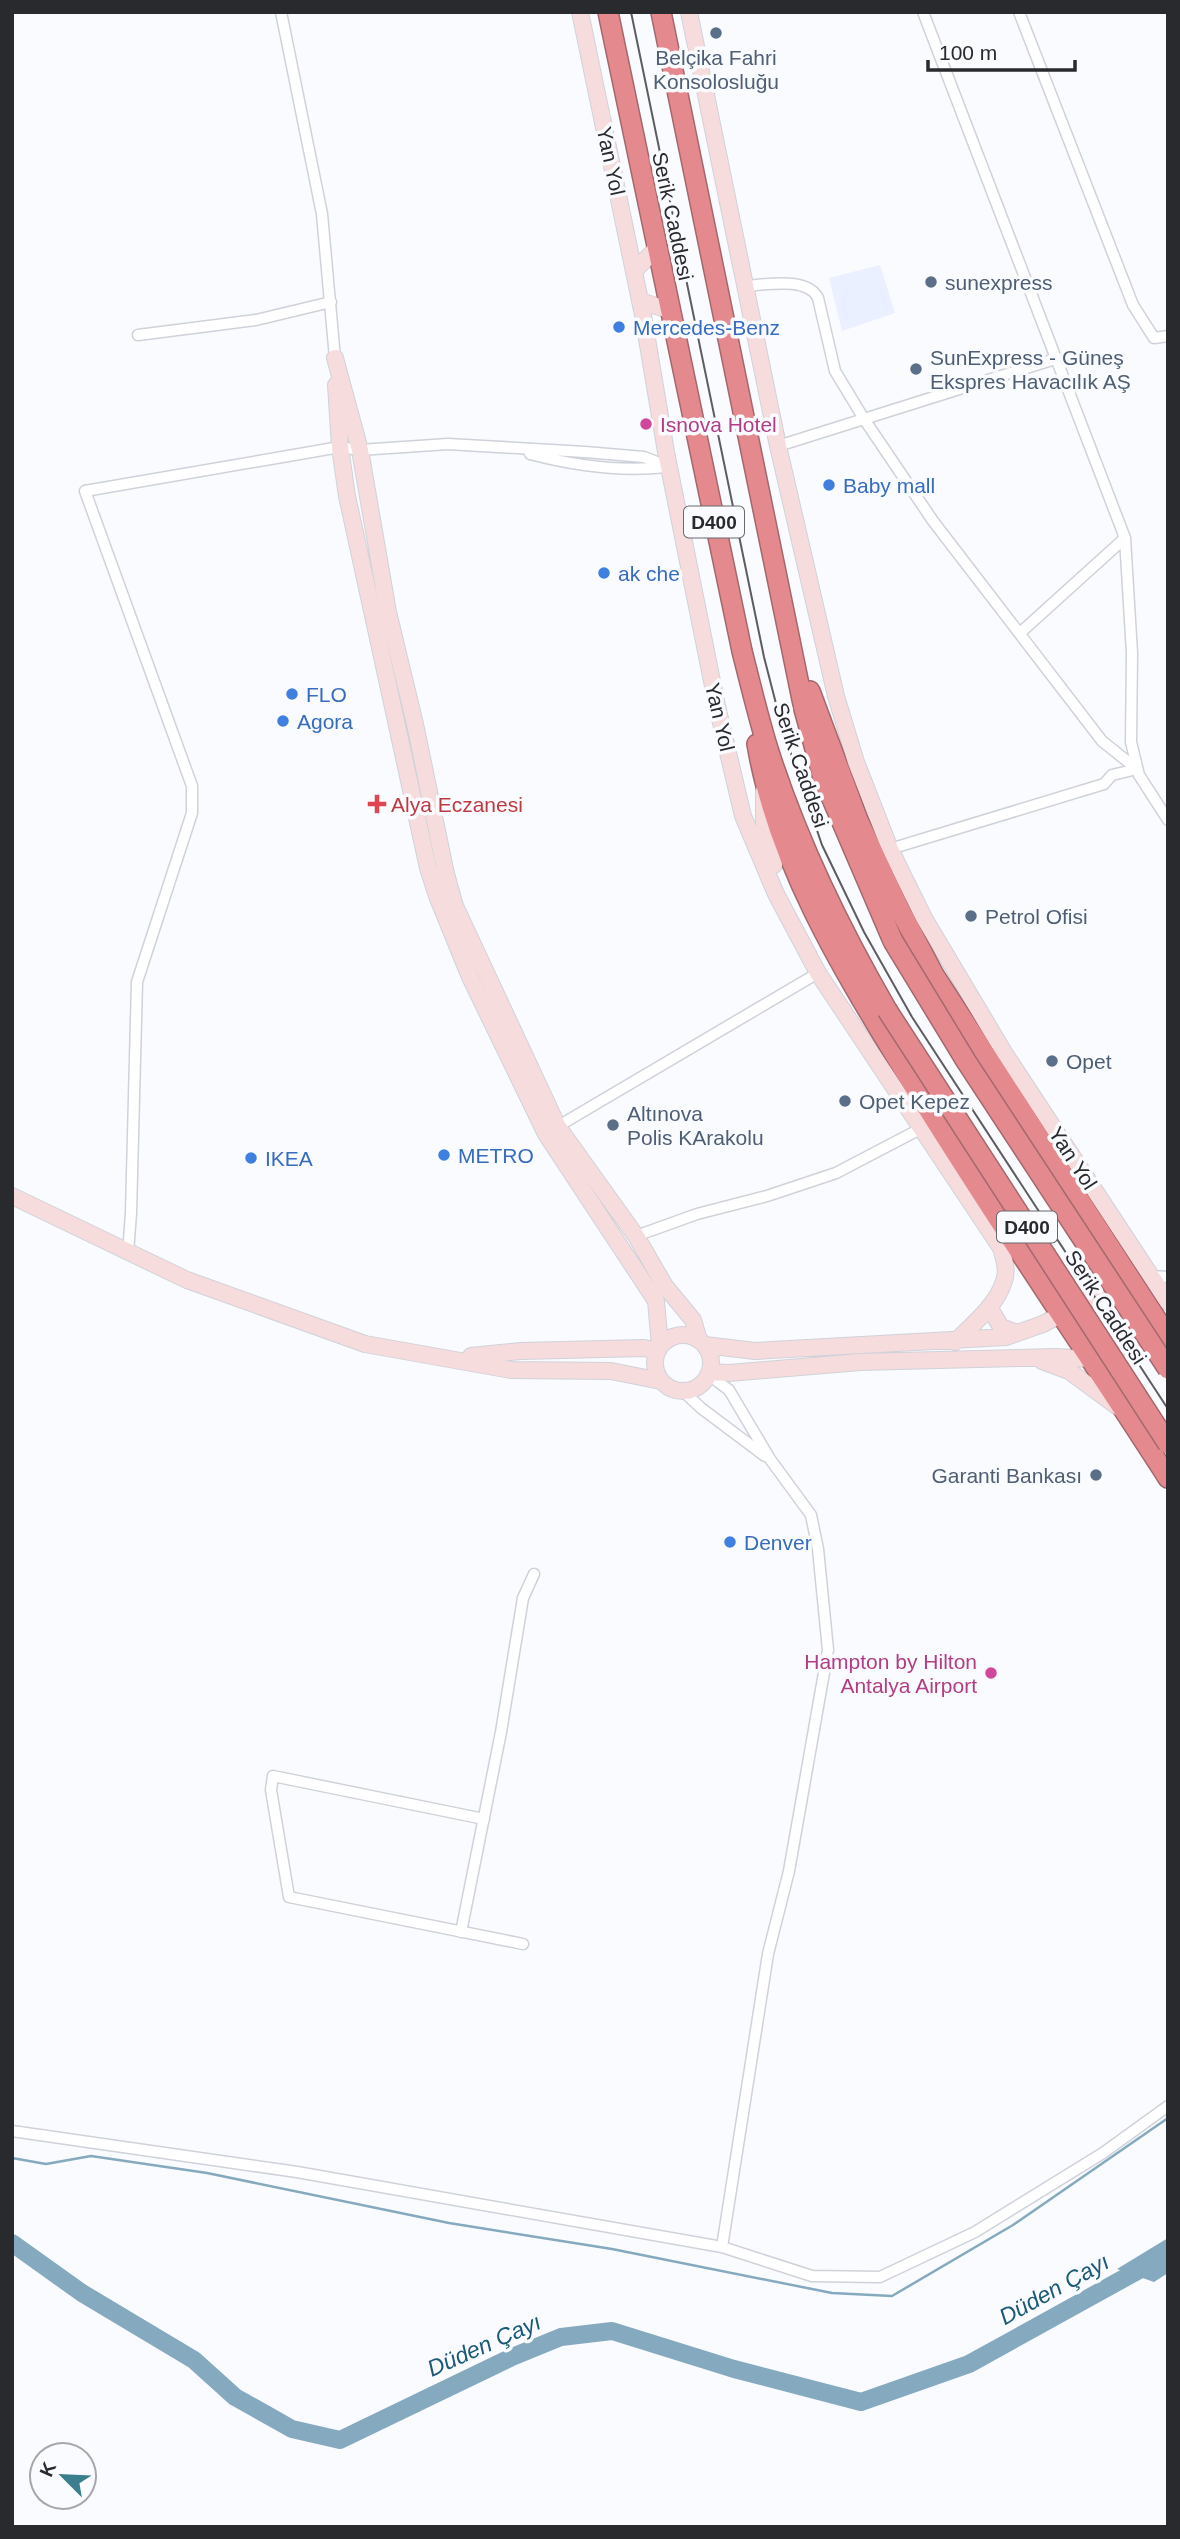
<svg xmlns="http://www.w3.org/2000/svg" width="1180" height="2539" font-family="Helvetica,sans-serif">
<rect width="100%" height="100%" fill="#fafbfe"/>
<path fill="#eaf0ff" d="M880,265L895,313L842,331L829,278Z"/>
<path fill="#85a9bf" d="M1168,2238V2273L1154,2282L1117,2269Z"/>
<g fill="none" stroke-linecap="round" stroke-linejoin="round">
<path stroke="#85a9bf" stroke-width="2.5" d="M12,2158L46,2164L91,2156L207,2173L449,2223L612,2249L832,2293L892,2296L1013,2225L1168,2118"/>
<path stroke="#85a9bf" stroke-width="18" d="M12,2243L82,2293L194,2360L235,2397L292,2429L340,2440L512,2357L561,2337L612,2331L734,2369L861,2402L969,2364L1168,2254"/>
<g stroke="#cfd2da" stroke-width="13">
<path id="street" d="M281,12L322,214L335,358
M923,12L1125,538L1020,633
M1019,12L1133,305L1154,338L1168,336
M744,286C765,285 807,276 818,298L835,371L864,419L933,521L1102,741L1137,769
M138,335L256,320L331,302
M778,446L1055,359
M530,454C572,465 622,472 666,467
M1125,538L1132,653L1131,742L1139,775L1168,820
M890,849L1104,784L1112,775L1137,769
M555,1128L818,973
M636,1236L697,1214L767,1196L836,1173L922,1128
M128,1253L131,1213L137,982L192,813V786L85,491L340,447L360,450L448,444L585,452L644,457L669,467
M1151,1276L1168,1277
M709,1375L729,1390L770,1459L811,1515L818,1549L828,1650L789,1871L768,1954L722,2247
M684,1392L701,1408L765,1456
M484,1819L273,1776L271,1790L289,1897L523,1944
M461,1932L501,1732L523,1598L534,1574
M12,2131L297,2172L722,2247L812,2276L880,2277L975,2232L1103,2153L1168,2106"/>
</g>
<g stroke="#cfd2da" stroke-width="18">
<path id="secondary" d="M580,12L643,315L666,452L717,706L743,816L776,894L818,973L1001,1248C1004,1259 1008,1270 1004,1281C997,1305 972,1325 955,1342
M689,12L778,446L836,696L856,762L890,849L924,918L1005,1054L1168,1302
M634,271L656,249
M640,301L669,310
M335,358L360,450L388,612L415,724L446,874L455,906L558,1127L636,1236L665,1286L693,1320L699,1340
M336,385L340,447L347,496L428,868L437,896L470,977L546,1134L656,1301L660,1346
M764,791V829L774,865
M12,1196L187,1280L365,1344L511,1370L611,1371L661,1381
M989,1307L1001,1327L1017,1333
M655 1363a28 28 0 1 1 56 0a28 28 0 1 1-56 0Z
M705,1345L755,1351L1006,1337L1043,1324L1124,1280
M471,1356L521,1351L644,1348L657,1351
M1042,1361L1069,1371L1118,1407
M710,1372L729,1373L860,1362L1056,1357L1091,1359L1138,1341L1152,1327"/>
</g>
<g stroke="#a3686d" stroke-width="22">
<path id="highway" d="M608,12L742,651C750,683 758,716 768,749C797,840 839,927 887,1010
M661,12L804,709L823,778L893,941
M810,691L858,820L900,910L934,975L1168,1337
M757,744C778,867 845,973 909,1078C992,1214 1082,1344 1168,1478"/>
</g>
<use href="#street" stroke="#fff" stroke-width="10"/>
<use href="#secondary" stroke="#f7dcdd" stroke-width="16"/>
<use href="#highway" stroke="#e48a8f" stroke-width="19"/>
<path stroke="#5c5d60" stroke-width="2" d="M631,12L764,657L782,727L822,845L864,932L912,1017L1168,1409"/>
<g stroke="#a3686d" stroke-width="22" stroke-linecap="butt">
<path id="highway-bridge" d="M893,941L966,1061L1168,1369
M887,1010L1168,1444"/>
</g>
<use href="#highway-bridge" stroke="#e48a8f" stroke-width="19"/>
</g>
<g fill="#5c6f8a" stroke="#fafbfe" stroke-width="2.5">
<circle cx="716" cy="33" r="7"/>
<circle cx="931" cy="282" r="7"/>
<circle cx="916" cy="369" r="7"/>
<circle cx="971" cy="916" r="7"/>
<circle cx="1052" cy="1061" r="7"/>
<circle cx="845" cy="1101" r="7"/>
<circle cx="613" cy="1125" r="7"/>
<circle cx="1096" cy="1475" r="7"/>
</g>
<g fill="#3f7fe0" stroke="#fafbfe" stroke-width="2.5">
<circle cx="619" cy="327" r="7"/>
<circle cx="829" cy="485" r="7"/>
<circle cx="604" cy="573" r="7"/>
<circle cx="292" cy="694" r="7"/>
<circle cx="283" cy="721" r="7"/>
<circle cx="444" cy="1155" r="7"/>
<circle cx="251" cy="1158" r="7"/>
<circle cx="730" cy="1542" r="7"/>
</g>
<g fill="#d1479c" stroke="#fafbfe" stroke-width="2.5">
<circle cx="646" cy="424" r="7"/>
<circle cx="991" cy="1673" r="7"/>
</g>
<path fill="#e0444e" stroke="#fafbfe" stroke-width="2.5" d="M373.5 793.5h7v7h7v7h-7v7h-7v-7h-7v-7h7z"/>
<g text-anchor="middle" dominant-baseline="central" stroke-width="7" stroke-linejoin="round" paint-order="stroke">
<g fill="#fafbfe" stroke="#68696c" stroke-width="2">
<rect x="684" y="506.5" width="60" height="31" rx="5"/>
<rect x="997" y="1211.5" width="60" height="31" rx="5"/>
</g>
<g font-size="19" font-weight="bold" fill="#292a2d">
<text x="714" y="522">D400</text>
<text x="1027" y="1227">D400</text>
</g>
<g font-size="21" fill="#4e5e75" stroke="#fafbfe" text-anchor="start">
<text x="716" y="57" text-anchor="middle">Belçika Fahri<tspan x="716" dy="24">Konsolosluğu</tspan></text>
<text x="945" y="282">sunexpress</text>
<text x="930" y="357">SunExpress - Güneş<tspan x="930" dy="24">Ekspres Havacılık AŞ</tspan></text>
<text x="985" y="916">Petrol Ofisi</text>
<text x="1066" y="1061">Opet</text>
<text x="859" y="1101">Opet Kepez</text>
<text x="627" y="1113">Altınova<tspan x="627" dy="24">Polis KArakolu</tspan></text>
<text x="1082" y="1475" text-anchor="end">Garanti Bankası</text>
</g>
<g font-size="21" fill="#292a2d" stroke="#fafbfe">
<text transform="translate(611 161) rotate(78)">Yan Yol</text>
<text transform="translate(673 216) rotate(78)">Serik Caddesi</text>
<text transform="translate(720 717) rotate(77)">Yan Yol</text>
<text transform="translate(801 765) rotate(71)">Serik Caddesi</text>
<text transform="translate(1073 1158) rotate(57)">Yan Yol</text>
<text transform="translate(1106 1307) rotate(57)">Serik Caddesi</text>
</g>
<g font-size="21" fill="#366cbe" stroke="#fafbfe" text-anchor="start">
<text x="633" y="327">Mercedes-Benz</text>
<text x="843" y="485">Baby mall</text>
<text x="618" y="573">ak che</text>
<text x="306" y="694">FLO</text>
<text x="297" y="721">Agora</text>
<text x="458" y="1155">METRO</text>
<text x="265" y="1158">IKEA</text>
<text x="744" y="1542">Denver</text>
</g>
<g font-size="21" fill="#b23c85" stroke="#fafbfe" text-anchor="start">
<text x="660" y="424">Isnova Hotel</text>
<text x="977" y="1661" text-anchor="end">Hampton by Hilton<tspan x="977" dy="24">Antalya Airport</tspan></text>
</g>
<g font-size="21" fill="#be3a42" stroke="#fafbfe" text-anchor="start">
<text x="391" y="804">Alya Eczanesi</text>
</g>
<g font-size="23" font-style="italic" fill="#1a5978" stroke="#fafbfe">
<text transform="translate(1054 2289) rotate(-29)">Düden Çayı</text>
<text transform="translate(484 2345) rotate(-24)">Düden Çayı</text>
</g>
</g>
<rect width="1180" height="2539" fill="none" stroke="#292a2d" stroke-width="28"/>
<g transform="translate(63 2476) rotate(294)"><circle r="33" fill="#fafbfe" stroke="#a6a7aa" stroke-width="2"/>
<path d="M0-5L12 26L0 18L-12 26Z" fill="#3b7e8e"/>
<text y="-10" font-size="19" font-weight="bold" text-anchor="middle" fill="#292a2d">K</text>
</g>
<path d="M928 60v10h147v-10" fill="none" stroke="#292a2d" stroke-width="3.5"/>
<text x="939" y="60" font-size="21" fill="#292a2d" stroke="#fafbfe" stroke-width="5" paint-order="stroke">100 m</text>
</svg>
